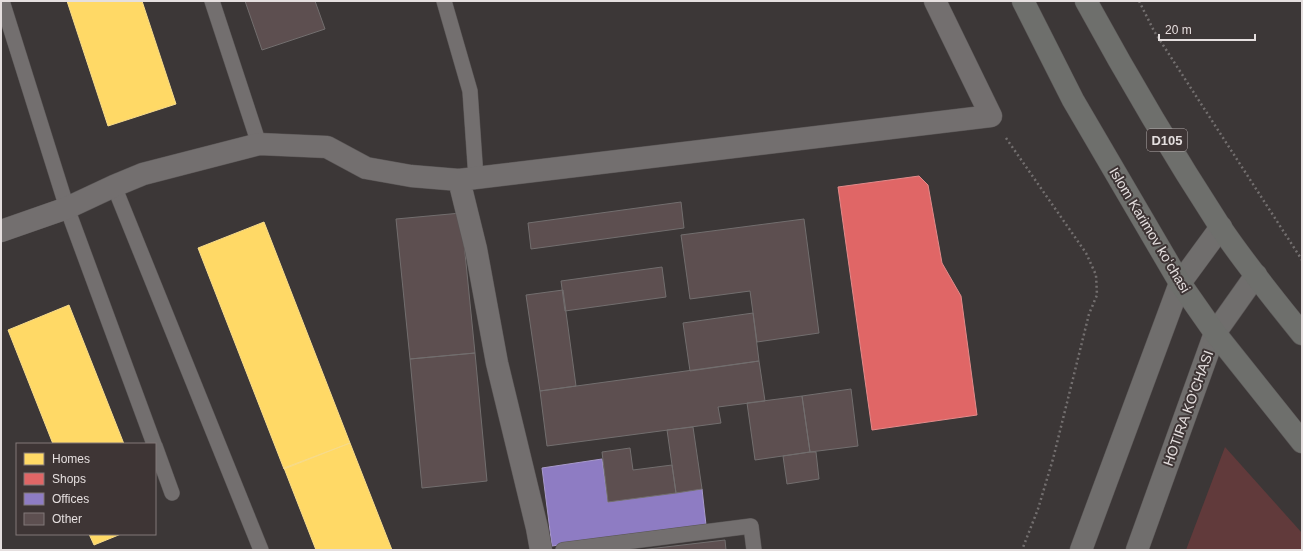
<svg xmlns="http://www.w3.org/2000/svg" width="1303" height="551" font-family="Helvetica,sans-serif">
<rect width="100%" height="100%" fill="#3c3737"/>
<path fill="#613a3b" d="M1225,447L1302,533V550H1186Z"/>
<path fill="#ffd966" stroke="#f7db8a" d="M67,1H142L176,104L108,126Z
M264,222L350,443L284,469L198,248Z
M69,305L124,444H53L8,330Z
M350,443L392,550H316L284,468Z
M89,534H121L94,545Z"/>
<path fill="#e06666" stroke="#e28a8a" d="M919,176L928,185L942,263L961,296L977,415L872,430L838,187Z"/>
<path fill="#8e7cc3" stroke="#a89acb" d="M602,459L608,502L702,489L706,525L552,546L542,468Z"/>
<path fill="#5d4f50" stroke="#726e6e" d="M245,1H315L325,29L262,50Z
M681,202L684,228L531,249L528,223Z
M461,213L475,353L410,359L396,219Z
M804,219L819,333L757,342L750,291L690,299L681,235Z
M662,267L666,297L565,311L561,281Z
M563,290L576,386L540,391L526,295Z
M753,313L759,361L690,371L683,323Z
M475,353L487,481L422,488L410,359Z
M759,361L765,401L718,407L721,423L547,446L540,391Z
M851,389L858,446L810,452L802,396Z
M802,396L810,452L755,460L747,403Z
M693,427L702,489L676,493L667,430Z
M630,448L633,470L672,465L676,493L608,502L602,452Z
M810,452H816L819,479L787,484L783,456Z
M725,540L726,550H640Z"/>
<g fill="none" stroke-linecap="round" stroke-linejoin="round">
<g stroke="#595555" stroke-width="16">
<path id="lane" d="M2,1L67,208L154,444
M212,1L259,144
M444,1L470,91L476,178
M114,186L261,550
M155,446L172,493
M563,550L751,526L754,550"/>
</g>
<g stroke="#595555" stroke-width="23">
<path id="street" d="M459,180L991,116L935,1
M1,231L67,208L114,186L143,174L259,144L327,147L366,168L411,176L459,180L476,249L497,363L537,528L541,550"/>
</g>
<g stroke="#595555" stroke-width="23">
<path id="secondary" d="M1081,550L1180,283L1221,227
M1137,550L1215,333L1256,275"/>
</g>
<g stroke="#595555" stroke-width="23">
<path id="primary" d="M1023,1L1073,100L1180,283L1215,333L1302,442
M1086,1C1128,78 1173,154 1221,228C1246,265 1274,299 1302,334"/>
</g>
<path stroke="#736f6f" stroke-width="2.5" stroke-dasharray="2 3" stroke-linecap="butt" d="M1139,1L1154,31L1302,260
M1006,138L1086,253L1096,275L1097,295L1089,314L1053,459L1038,509L1022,550"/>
<use href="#lane" stroke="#736f6f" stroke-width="15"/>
<use href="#street" stroke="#736f6f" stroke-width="22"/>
<use href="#secondary" stroke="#706e6d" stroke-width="22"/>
<use href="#primary" stroke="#6e6f6c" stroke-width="22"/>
</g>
<g text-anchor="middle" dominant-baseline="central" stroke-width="4" stroke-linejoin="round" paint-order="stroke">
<rect fill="#3e3535" stroke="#b3acac" stroke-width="1" x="1147" y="129" width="40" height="22" rx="3"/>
<g font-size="13" font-weight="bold" fill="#e5dfdf">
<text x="1167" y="140">D105</text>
</g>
<g font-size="14" fill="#e5dfdf" stroke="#3e3535">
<text transform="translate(1150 230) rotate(59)">Islom Karimov koʻchasi</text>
<text transform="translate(1188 408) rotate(-70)">HOTIRA KO'CHASI</text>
</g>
</g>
<rect width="1303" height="551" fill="none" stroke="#e5dfdf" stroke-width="4"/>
<rect x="16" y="443" width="140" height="92" fill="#3e3535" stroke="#817979"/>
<rect x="24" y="453" width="20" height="12" fill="#ffd966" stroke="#817979"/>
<text x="52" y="463" font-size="12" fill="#e5dfdf">Homes</text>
<rect x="24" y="473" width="20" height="12" fill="#e06666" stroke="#817979"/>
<text x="52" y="483" font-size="12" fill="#e5dfdf">Shops</text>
<rect x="24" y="493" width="20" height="12" fill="#8e7cc3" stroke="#817979"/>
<text x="52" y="503" font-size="12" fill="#e5dfdf">Offices</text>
<rect x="24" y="513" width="20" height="12" fill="#5d4f50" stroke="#817979"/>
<text x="52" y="523" font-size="12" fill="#e5dfdf">Other</text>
<path d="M1159 34v6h96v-6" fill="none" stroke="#e5dfdf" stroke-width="2"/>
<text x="1165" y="34" font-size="12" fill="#e5dfdf" stroke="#3e3535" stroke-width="3" paint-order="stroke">20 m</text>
</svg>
